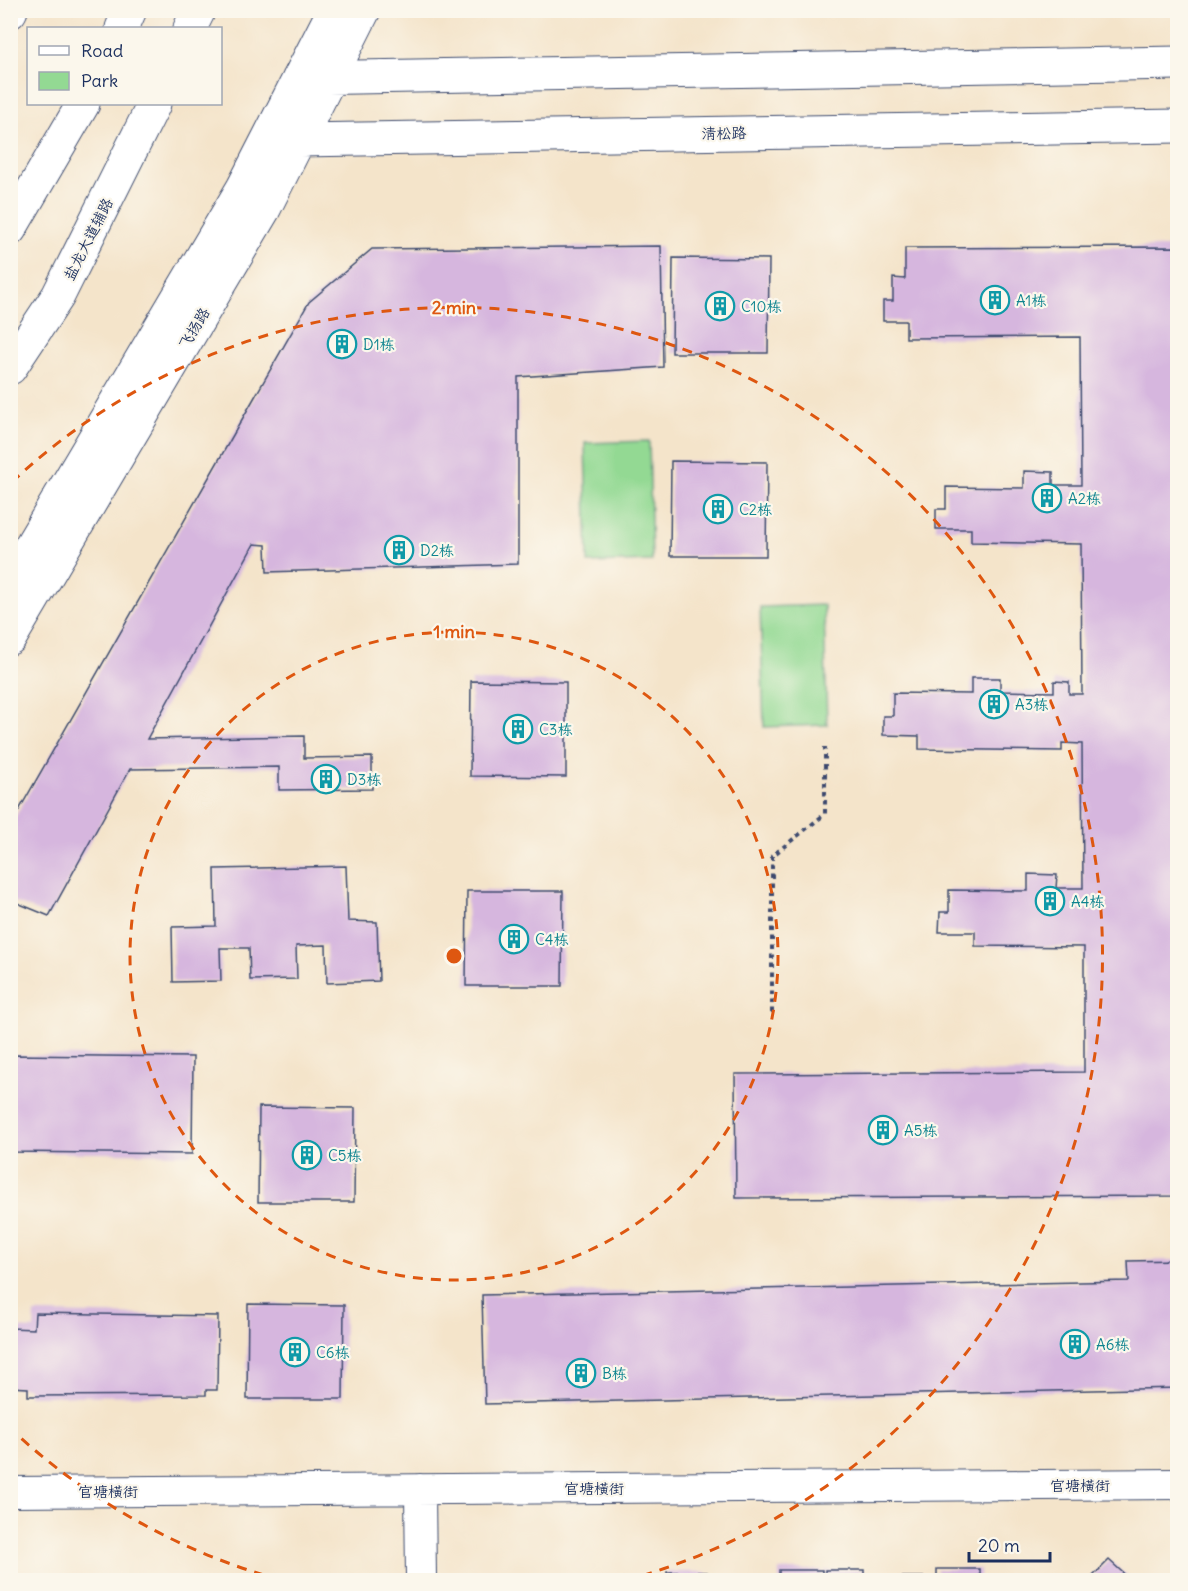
<svg xmlns="http://www.w3.org/2000/svg" width="1188" height="1591" font-family="Delius,'LXGW WenKai TC',sans-serif">
<rect width="100%" height="100%" fill="#fbf7ec"/>
<filter id="ink" filterUnits="userSpaceOnUse"><feTurbulence type="fractalNoise" baseFrequency=".0167" numOctaves="2"/><feDisplacementMap in="SourceGraphic" scale="12" xChannelSelector="R" yChannelSelector="G"/><feConvolveMatrix kernelMatrix="1 2 1 2 8 2 1 2 1" color-interpolation-filters="sRGB"/></filter>
<filter id="wash" filterUnits="userSpaceOnUse"><feTurbulence type="fractalNoise" baseFrequency=".008" numOctaves="4" result="noise"/><feDisplacementMap in="SourceGraphic" scale="24" xChannelSelector="R" yChannelSelector="G"/><feGaussianBlur stdDeviation="1.35" result="paint"/><feColorMatrix in="noise" values="0 0 0 0 0 0 0 0 0 0 0 0 0 0 0 0 0 1.4 0 .05"/><feComposite in="paint" operator="in"/></filter>
<g filter="url(#wash)">
<rect width="100%" height="100%" fill="#f4e4ca"/>
<path fill="#93d993" stroke="#578478" stroke-width="1.5" d="M649,441L652,561L588,563L585,443Z
M824,605L827,725L764,727L760,607Z"/>
<g id="blocks">
<path fill="#d6b6de" d="M661,246L663,367L518,377V564L267,572L266,545L254,544L147,739L304,736V758L372,757V789L279,790V767L130,769L49,916L10,900V826L309,302L372,249Z
M1178,247V1196L736,1198L735,1074L1084,1072V947L975,946V932H939L940,912H949V890L1028,891V874L1057,875L1056,888H1083L1082,744L1062,743V751L919,749V736L883,735V716H893V693L971,694V678H1000V691L1054,692V681L1069,682V694H1082L1081,544L971,542V529H936V509H946V487L1024,488V471L1053,472V485H1081L1080,337L906,338V321H883V301H893V278L905,279V248Z
M673,258L769,259L768,353H672Z
M671,461L767,462L766,556H670Z
M471,681L566,682V777L470,776Z
M346,866L348,921L377,922L379,981L327,983L326,945L296,946L297,979L250,980L249,948H220L221,981L173,982L172,927L216,926L215,869Z
M467,891H563L562,986H466Z
M10,1055L193,1057L192,1154L10,1152Z
M259,1107L355,1108L354,1202H258Z
M1178,1260V1388L485,1404L482,1295L1129,1281L1128,1261Z
M248,1304L344,1305L343,1399H247Z
M35,1313L218,1316L217,1390H206V1395L28,1396V1388L10,1387V1328L34,1329Z
M1109,1560L1131,1580H1097L1093,1576Z
M937,1569H980V1580H825V1570H864V1577H937Z
M779,1570H822V1580H779Z
M667,1572H707V1580H667Z"/>
</g>
</g>
<g filter="url(#ink)">
<use href="#blocks" fill-opacity="0" stroke="#3c4a6e" stroke-width="1.5"/>
<g fill="none" stroke-linecap="round" stroke-linejoin="round">
<g stroke="#3c4a6e" stroke-width="32">
<path id="street" d="M420,1489L421,1580
M10,1492L1178,1484"/>
</g>
<g stroke="#3c4a6e" stroke-width="35">
<path id="secondary" d="M299,78L1178,63
M275,127L299,140L1178,126
M10,581L243,188L334,10
M10,638L264,209L364,10"/>
</g>
<g stroke="#3c4a6e" stroke-width="35">
<path id="primary" d="M190,28L199,10
M10,368L58,296L154,104"/>
</g>
<g stroke="#3c4a6e" stroke-width="35">
<path id="highway" d="M10,12L11,10
M122,28L130,10
M10,229L83,104"/>
</g>
<path stroke="#3c4a6e" stroke-width="4" stroke-dasharray="4.5 4.5" stroke-linecap="butt" d="M772,1013V856L825,814V747"/>
<use href="#street" stroke="#fff" stroke-width="30"/>
<use href="#secondary" stroke="#fff" stroke-width="33"/>
<use href="#primary" stroke="#fff" stroke-width="33"/>
<use href="#highway" stroke="#fff" stroke-width="33"/>
</g>
</g>
<g fill="none" stroke="#de5710" stroke-width="3" stroke-dasharray="10 8">
<circle cx="454" cy="956" r="324"/>
<path d="M281 1580A648 648 0 0 1 12 1430M12 482A648 648 0 1 1 627 1580"/>
</g>
<defs>
<g id="building-ring" transform="scale(1.5)"><circle r="9.5" fill="#fbf7ec" stroke="#0f9aa8" stroke-width="1.5"/><path d="M-4-6H4V6H1V3H-1V6H-4ZM-2.5-4.3h1.7v1.8h-1.7ZM.8-4.3h1.7v1.8H.8ZM-2.5-1h1.7V.8h-1.7ZM.8-1h1.7V.8H.8Z" fill="#0f9aa8"/></g>
</defs>
<g fill-rule="evenodd">
<use href="#building-ring" x="995" y="300"/>
<use href="#building-ring" x="720" y="306"/>
<use href="#building-ring" x="342" y="344"/>
<use href="#building-ring" x="1047" y="498"/>
<use href="#building-ring" x="718" y="509"/>
<use href="#building-ring" x="399" y="550"/>
<use href="#building-ring" x="994" y="704"/>
<use href="#building-ring" x="518" y="729"/>
<use href="#building-ring" x="326" y="779"/>
<use href="#building-ring" x="1050" y="901"/>
<use href="#building-ring" x="514" y="939"/>
<use href="#building-ring" x="883" y="1130"/>
<use href="#building-ring" x="307" y="1155"/>
<use href="#building-ring" x="1075" y="1344"/>
<use href="#building-ring" x="295" y="1352"/>
<use href="#building-ring" x="581" y="1373"/>
</g>
<g text-anchor="middle" dominant-baseline="central" stroke-width="4.5" stroke-linejoin="round" paint-order="stroke">
<g font-size="15" fill="#1b2f5e" stroke="#fbf7ec">
<text transform="translate(724 133) rotate(-1)">清松路</text>
<text transform="translate(88 239) rotate(-63)">盐龙大道辅路</text>
<text transform="translate(194 328) rotate(-59)">飞扬路</text>
<text x="1080" y="1485">官塘横街</text>
<text x="594" y="1488">官塘横街</text>
<text x="108" y="1491">官塘横街</text>
</g>
<g font-size="15" fill="#0d838f" stroke="#fbf7ec" text-anchor="start">
<text x="1016" y="300">A1栋</text>
<text x="741" y="306">C10栋</text>
<text x="363" y="344">D1栋</text>
<text x="1068" y="498">A2栋</text>
<text x="739" y="509">C2栋</text>
<text x="420" y="550">D2栋</text>
<text x="1015" y="704">A3栋</text>
<text x="539" y="729">C3栋</text>
<text x="347" y="779">D3栋</text>
<text x="1071" y="901">A4栋</text>
<text x="535" y="939">C4栋</text>
<text x="904" y="1130">A5栋</text>
<text x="328" y="1155">C5栋</text>
<text x="1096" y="1344">A6栋</text>
<text x="316" y="1352">C6栋</text>
<text x="602" y="1373">B栋</text>
</g>
</g>
<circle cx="454" cy="956" r="9" fill="#de5710" stroke="#fbf7ec" stroke-width="3"/>
<g font-size="18" text-anchor="middle" font-weight="bold" fill="#de5710" stroke="#fbf7ec" stroke-width="4.5" stroke-linejoin="round" paint-order="stroke">
<text x="454" y="314">2 min</text>
<text x="454" y="638">1 min</text>
</g>
<rect width="1188" height="1591" fill="none" stroke="#fbf7ec" stroke-width="36"/>
<rect x="27" y="27" width="195" height="78" fill="#fbf7ec" stroke="#a1a7b3" stroke-width="1.5"/>
<rect x="39" y="46" width="30" height="9" fill="#ffffff" stroke="#a1a7b3" stroke-width="1.5"/>
<text x="81" y="57" font-size="18" fill="#1b2f5e">Road</text>
<rect x="39" y="72" width="30" height="18" fill="#93d993" stroke="#a1a7b3" stroke-width="1.5"/>
<text x="81" y="87" font-size="18" fill="#1b2f5e">Park</text>
<path d="M969 1552v9h81v-9" fill="none" stroke="#1b2f5e" stroke-width="3"/>
<text x="978" y="1552" font-size="18" fill="#1b2f5e" stroke="#fbf7ec" stroke-width="4.5" paint-order="stroke">20 m</text>
</svg>
